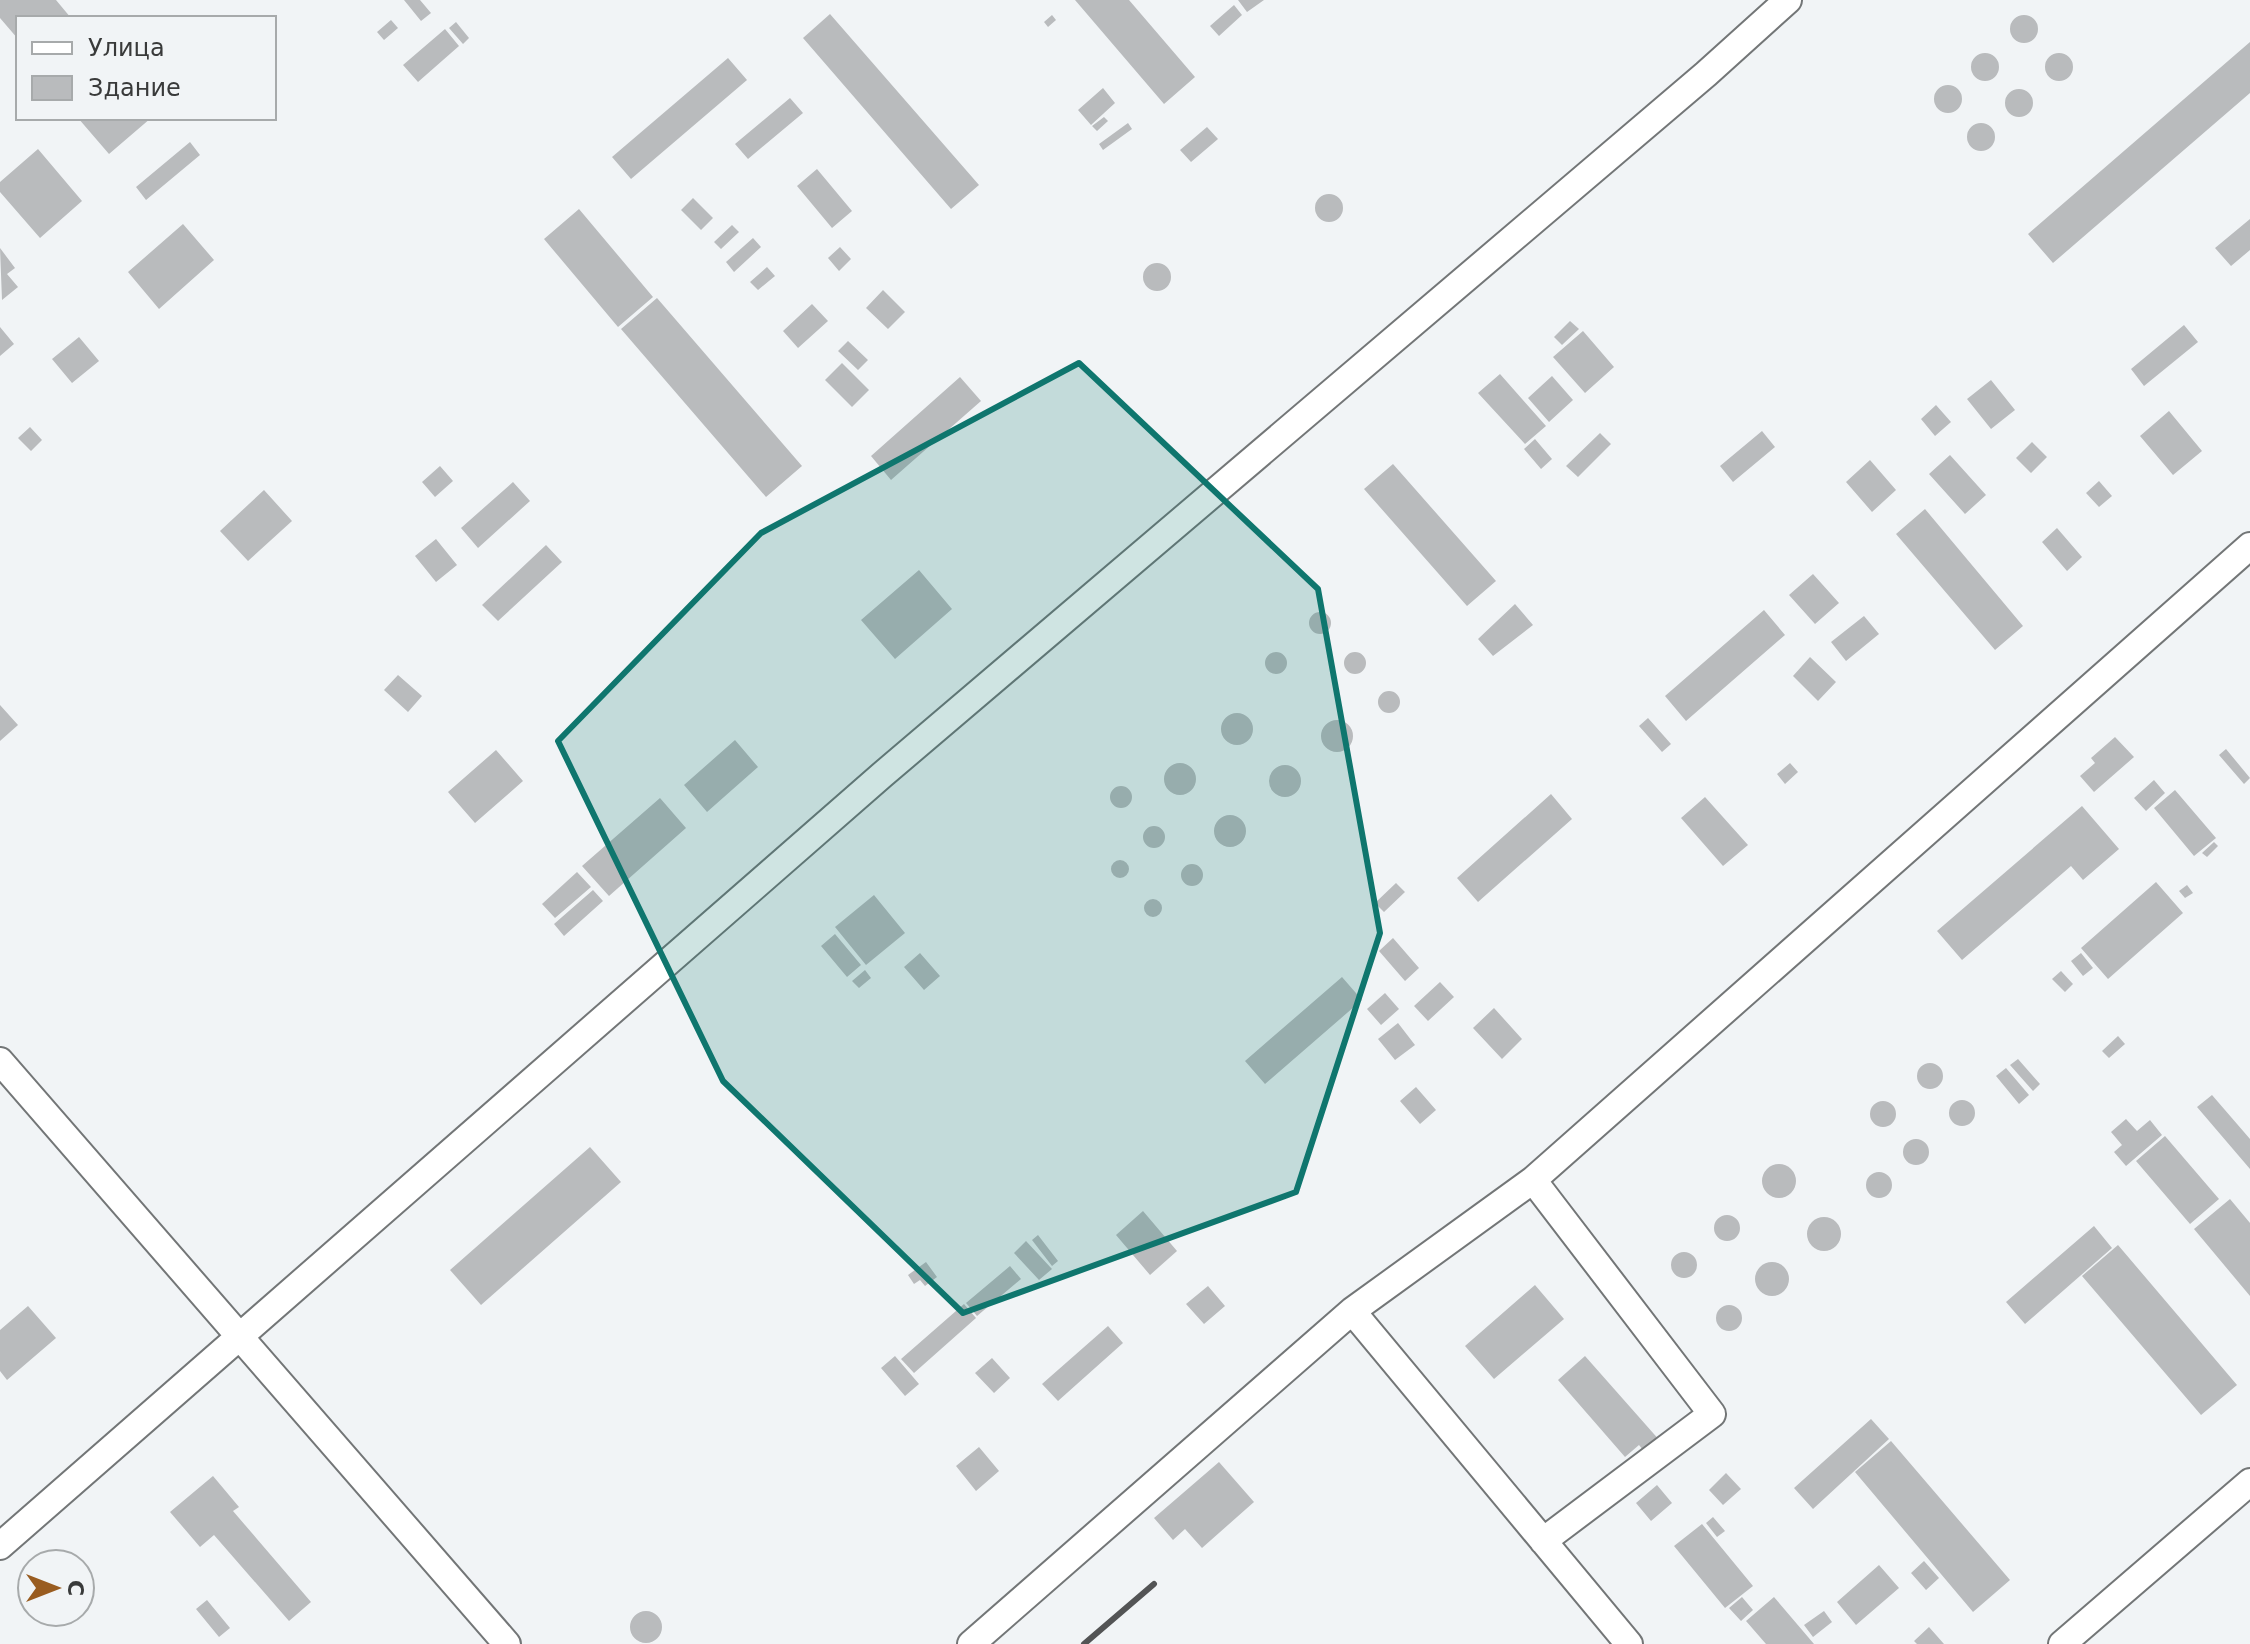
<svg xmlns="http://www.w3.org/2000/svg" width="2250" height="1644" font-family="'DejaVu Sans',sans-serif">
<rect width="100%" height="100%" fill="#f1f4f6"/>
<path fill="#b9bbbd" d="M0,0H56L71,18H18V39L0,18Z
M404,0H420L431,13L421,21Z
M1075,0H1129L1195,77L1164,104Z
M1238,0H1264L1247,12Z
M1234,5L1242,15L1219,36L1210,26Z
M830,14L979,185L951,209L803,38Z
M2010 29a14 14 0 1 1 28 0a14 14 0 1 1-28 0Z
M1052,15L1056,20L1048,27L1044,22Z
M391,20L398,28L384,40L377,32Z
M456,22L469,38L463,44L449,28Z
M445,29L459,46L418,82L403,65Z
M2250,42V93L2053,263L2028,234Z
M2045 67a14 14 0 1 1 28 0a14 14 0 1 1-28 0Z
M1971 67a14 14 0 1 1 28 0a14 14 0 1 1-28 0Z
M728,58L747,80L631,179L612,157Z
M1934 99a14 14 0 1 1 28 0a14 14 0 1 1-28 0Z
M1103,88L1115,103L1091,125L1078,110Z
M2005 103a14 14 0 1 1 28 0a14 14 0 1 1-28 0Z
M790,98L803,113L748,159L735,144Z
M1104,117L1108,121L1097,131L1092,126Z
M78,118H151L109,154Z
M1967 137a14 14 0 1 1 28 0a14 14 0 1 1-28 0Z
M1128,123L1132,129L1103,150L1099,144Z
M1207,127L1218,139L1191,162L1180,150Z
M190,142L200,155L146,200L136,187Z
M38,149L82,201L40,238L0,192V182Z
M817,169L852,211L832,228L797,186Z
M1315 208a14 14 0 1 1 28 0a14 14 0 1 1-28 0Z
M693,198L713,218L701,230L681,210Z
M579,209L653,297L618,327L544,239Z
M2250,219V250L2231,266L2215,248Z
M183,224L214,260L159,309L128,272Z
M732,225L739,232L721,249L714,242Z
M753,238L761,247L734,272L726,262Z
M840,247L851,259L839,271L828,258Z
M0,248L15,268L7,274L18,287L2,300Z
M1143 277a14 14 0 1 1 28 0a14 14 0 1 1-28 0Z
M767,267L775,276L758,290L750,282Z
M883,290L905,312L888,329L866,308Z
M657,298L802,466L766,497L621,329Z
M812,304L828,321L798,348L783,331Z
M1570,321L1579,329L1562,345L1554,337Z
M2184,325L2198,342L2144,386L2131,369Z
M0,327L14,344L0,356Z
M1583,331L1614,367L1585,393L1553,357Z
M79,337L99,361L72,383L52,359Z
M848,341L868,360L858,370L838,351Z
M842,363L869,390L852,407L825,380Z
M1500,374L1546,426L1525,444L1478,393Z
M1552,376L1573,400L1549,422L1528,398Z
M960,377L981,401L891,480L871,456Z
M1991,380L2015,410L1991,429L1967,399Z
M1936,405L1951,422L1935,436L1921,419Z
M2169,411L2202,451L2173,475L2140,436Z
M30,427L42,440L31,451L18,438Z
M1762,431L1775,447L1733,482L1720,466Z
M1600,433L1611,444L1578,477L1566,466Z
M1535,439L1552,459L1541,469L1524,449Z
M2032,442L2047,457L2031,473L2016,458Z
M1950,455L1986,495L1965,514L1929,474Z
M1870,460L1896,490L1872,512L1846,482Z
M1393,464L1496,581L1467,606L1364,489Z
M440,466L453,481L435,497L422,482Z
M2099,481L2112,496L2099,507L2086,493Z
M513,482L530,501L478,548L461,528Z
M264,490L292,521L248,561L220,531Z
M1925,509L2023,626L1995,650L1896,534Z
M2057,528L2082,557L2067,571L2042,542Z
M436,539L457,565L436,582L415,556Z
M546,545L562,562L498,621L482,605Z
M919,570L952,609L895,659L861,620Z
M1813,574L1839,603L1815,624L1789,595Z
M1515,604L1533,625L1493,656L1478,639Z
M1764,610L1785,635L1686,721L1665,696Z
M1309 623a11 11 0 1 1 22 0a11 11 0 1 1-22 0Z
M1864,616L1879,634L1846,661L1831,642Z
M1344 663a11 11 0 1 1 22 0a11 11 0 1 1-22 0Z
M1265 663a11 11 0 1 1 22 0a11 11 0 1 1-22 0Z
M1810,657L1836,682L1818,701L1793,676Z
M398,675L422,696L408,712L384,690Z
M1378 702a11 11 0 1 1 22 0a11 11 0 1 1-22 0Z
M0,705L18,725L0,741Z
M1221 729a16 16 0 1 1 32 0a16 16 0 1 1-32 0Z
M1648,718L1671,744L1662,752L1639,726Z
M1321 736a16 16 0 1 1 32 0a16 16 0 1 1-32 0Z
M2115,737L2134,757L2094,792L2080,776L2095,763L2091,758Z
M735,740L758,767L707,812L684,785Z
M2226,749L2250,778L2244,784L2219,755Z
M496,750L523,781L475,823L448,792Z
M1790,763L1798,772L1785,784L1777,774Z
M1164 779a16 16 0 1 1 32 0a16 16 0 1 1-32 0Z
M1269 781a16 16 0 1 1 32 0a16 16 0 1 1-32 0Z
M2154,780L2165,793L2146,811L2134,798Z
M1110 797a11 11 0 1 1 22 0a11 11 0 1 1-22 0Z
M2175,790L2216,838L2194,856L2154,808Z
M1551,794L1572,819L1478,902L1457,878Z
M1705,797L1748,845L1723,866L1681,818Z
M660,798L686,828L609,896L582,866Z
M2082,806L2119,849L2083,880L2071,866L1962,960L1937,931Z
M1214 831a16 16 0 1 1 32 0a16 16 0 1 1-32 0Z
M1143 837a11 11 0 1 1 22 0a11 11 0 1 1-22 0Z
M2214,842L2218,846L2207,857L2202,853Z
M1111 869a9 9 0 1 1 18 0a9 9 0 1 1-18 0Z
M1181 875a11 11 0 1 1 22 0a11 11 0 1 1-22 0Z
M577,872L591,887L555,918L542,904Z
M2156,882L2183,913L2108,979L2081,948Z
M1396,883L1405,892L1384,912L1375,903Z
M2187,885L2193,893L2185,898L2179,891Z
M593,890L603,901L564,936L554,924Z
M874,895L905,933L866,965L835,927Z
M1144 908a9 9 0 1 1 18 0a9 9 0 1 1-18 0Z
M835,934L861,965L847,977L821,946Z
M1393,938L1419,968L1405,981L1379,951Z
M920,953L940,976L924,990L904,967Z
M2081,953L2093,968L2083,976L2071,961Z
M865,970L871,978L859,988L852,981Z
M2061,971L2073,984L2065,992L2052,979Z
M1342,977L1362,1000L1265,1084L1245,1061Z
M1440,982L1454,997L1428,1021L1414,1006Z
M1385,993L1399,1009L1381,1025L1367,1009Z
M1494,1008L1522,1039L1502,1059L1473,1028Z
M1398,1023L1415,1045L1395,1060L1378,1039Z
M2118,1036L2125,1044L2109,1058L2102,1051Z
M2018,1059L2040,1084L2033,1091L2010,1065Z
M1917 1076a13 13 0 1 1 26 0a13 13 0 1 1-26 0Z
M2006,1068L2029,1095L2019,1104L1996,1076Z
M1416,1087L1436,1110L1420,1124L1400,1101Z
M2212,1095L2250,1139V1169L2197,1107Z
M1949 1113a13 13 0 1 1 26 0a13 13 0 1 1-26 0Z
M1870 1114a13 13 0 1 1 26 0a13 13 0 1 1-26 0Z
M2126,1119L2137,1131L2150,1120L2162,1135L2126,1166L2114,1152L2122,1145L2111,1132Z
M2165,1136L2219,1199L2190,1224L2136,1161Z
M1903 1152a13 13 0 1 1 26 0a13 13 0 1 1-26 0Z
M590,1147L621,1182L481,1305L450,1270Z
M1762 1181a17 17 0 1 1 34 0a17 17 0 1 1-34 0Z
M1866 1185a13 13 0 1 1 26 0a13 13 0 1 1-26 0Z
M2230,1199L2250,1223V1296L2194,1229Z
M1143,1211L1177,1251L1150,1275L1116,1235Z
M1714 1228a13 13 0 1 1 26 0a13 13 0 1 1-26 0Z
M1807 1234a17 17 0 1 1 34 0a17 17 0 1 1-34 0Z
M2094,1226L2112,1248L2025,1324L2006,1302Z
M1038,1235L1058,1261L1052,1266L1032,1240Z
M1026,1241L1052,1269L1039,1280L1014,1253Z
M2118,1245L2237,1385L2201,1415L2082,1276Z
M1671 1265a13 13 0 1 1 26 0a13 13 0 1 1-26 0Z
M1755 1279a17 17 0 1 1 34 0a17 17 0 1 1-34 0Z
M926,1262L937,1277L925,1286L920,1280L914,1284L908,1275Z
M1010,1266L1021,1279L977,1316L966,1303Z
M1535,1285L1564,1319L1494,1379L1465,1346Z
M1208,1286L1225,1306L1204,1324L1186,1304Z
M964,1304L976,1318L914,1373L901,1359Z
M1716 1318a13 13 0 1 1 26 0a13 13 0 1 1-26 0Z
M28,1306L56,1338L7,1380L0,1371V1330Z
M1108,1326L1123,1343L1058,1401L1042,1384Z
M895,1356L919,1384L905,1396L881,1368Z
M1585,1356L1661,1442L1647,1455L1639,1445L1625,1457L1558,1380Z
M992,1358L1010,1378L994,1393L975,1373Z
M1871,1419L1889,1439L1813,1509L1794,1488Z
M1891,1441L2010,1580L1973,1612L1855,1472Z
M979,1447L999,1471L976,1491L956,1466Z
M1219,1462L1254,1502L1202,1548L1185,1529L1173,1540L1154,1518Z
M1726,1473L1741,1489L1723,1505L1709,1490Z
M213,1476L239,1507L233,1511L311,1602L289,1621L214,1535L200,1547L170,1512Z
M1657,1485L1672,1503L1651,1521L1636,1503Z
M1713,1517L1725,1531L1717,1537L1706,1523Z
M1702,1524L1753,1586L1725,1608L1674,1546Z
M1924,1561L1939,1578L1926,1590L1911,1573Z
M1879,1565L1899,1588L1856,1625L1837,1602Z
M1742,1597L1753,1610L1741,1621L1729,1608Z
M1774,1597L1814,1644H1766L1746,1621Z
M207,1600L230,1628L219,1637L196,1609Z
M630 1627a16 16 0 1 1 32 0a16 16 0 1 1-32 0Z
M1824,1611L1832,1622L1813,1637L1804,1625Z
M1929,1627L1944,1644H1917L1914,1641Z"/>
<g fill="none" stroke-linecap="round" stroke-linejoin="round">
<g stroke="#737677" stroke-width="30">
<path id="minor" d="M0,1061L507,1644
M1533,1180L1712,1414L1543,1541
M1352,1311L1629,1644
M0,1546L882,775L1706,74L1788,0
M971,1644L1352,1311L1533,1180L2250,546
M2062,1644L2250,1482"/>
</g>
<use href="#minor" stroke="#fff" stroke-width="26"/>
<path stroke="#535455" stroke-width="6" d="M1084,1644L1154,1584"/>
</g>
<path fill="#0f766e" fill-opacity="0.2" stroke="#0f766e" stroke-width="6" stroke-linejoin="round" d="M1079,363L1318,589L1380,933L1296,1192L963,1313L723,1081L558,741L761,533Z"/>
<rect x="16" y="16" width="260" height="104" fill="#f1f4f6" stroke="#a7aaab" stroke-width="2"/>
<rect x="32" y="42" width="40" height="12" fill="#ffffff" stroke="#a7aaab" stroke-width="2"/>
<text x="88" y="56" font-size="24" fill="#393a3a">Улица</text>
<rect x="32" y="76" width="40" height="24" fill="#b9bbbd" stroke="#a7aaab" stroke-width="2"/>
<text x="88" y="96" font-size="24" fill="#393a3a">Здание</text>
<g transform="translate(56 1588) rotate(90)"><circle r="38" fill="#f1f4f6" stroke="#a7aaab" stroke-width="2"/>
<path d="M0-6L14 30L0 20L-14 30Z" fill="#995c20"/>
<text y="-12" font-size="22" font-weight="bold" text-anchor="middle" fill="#393a3a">С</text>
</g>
</svg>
